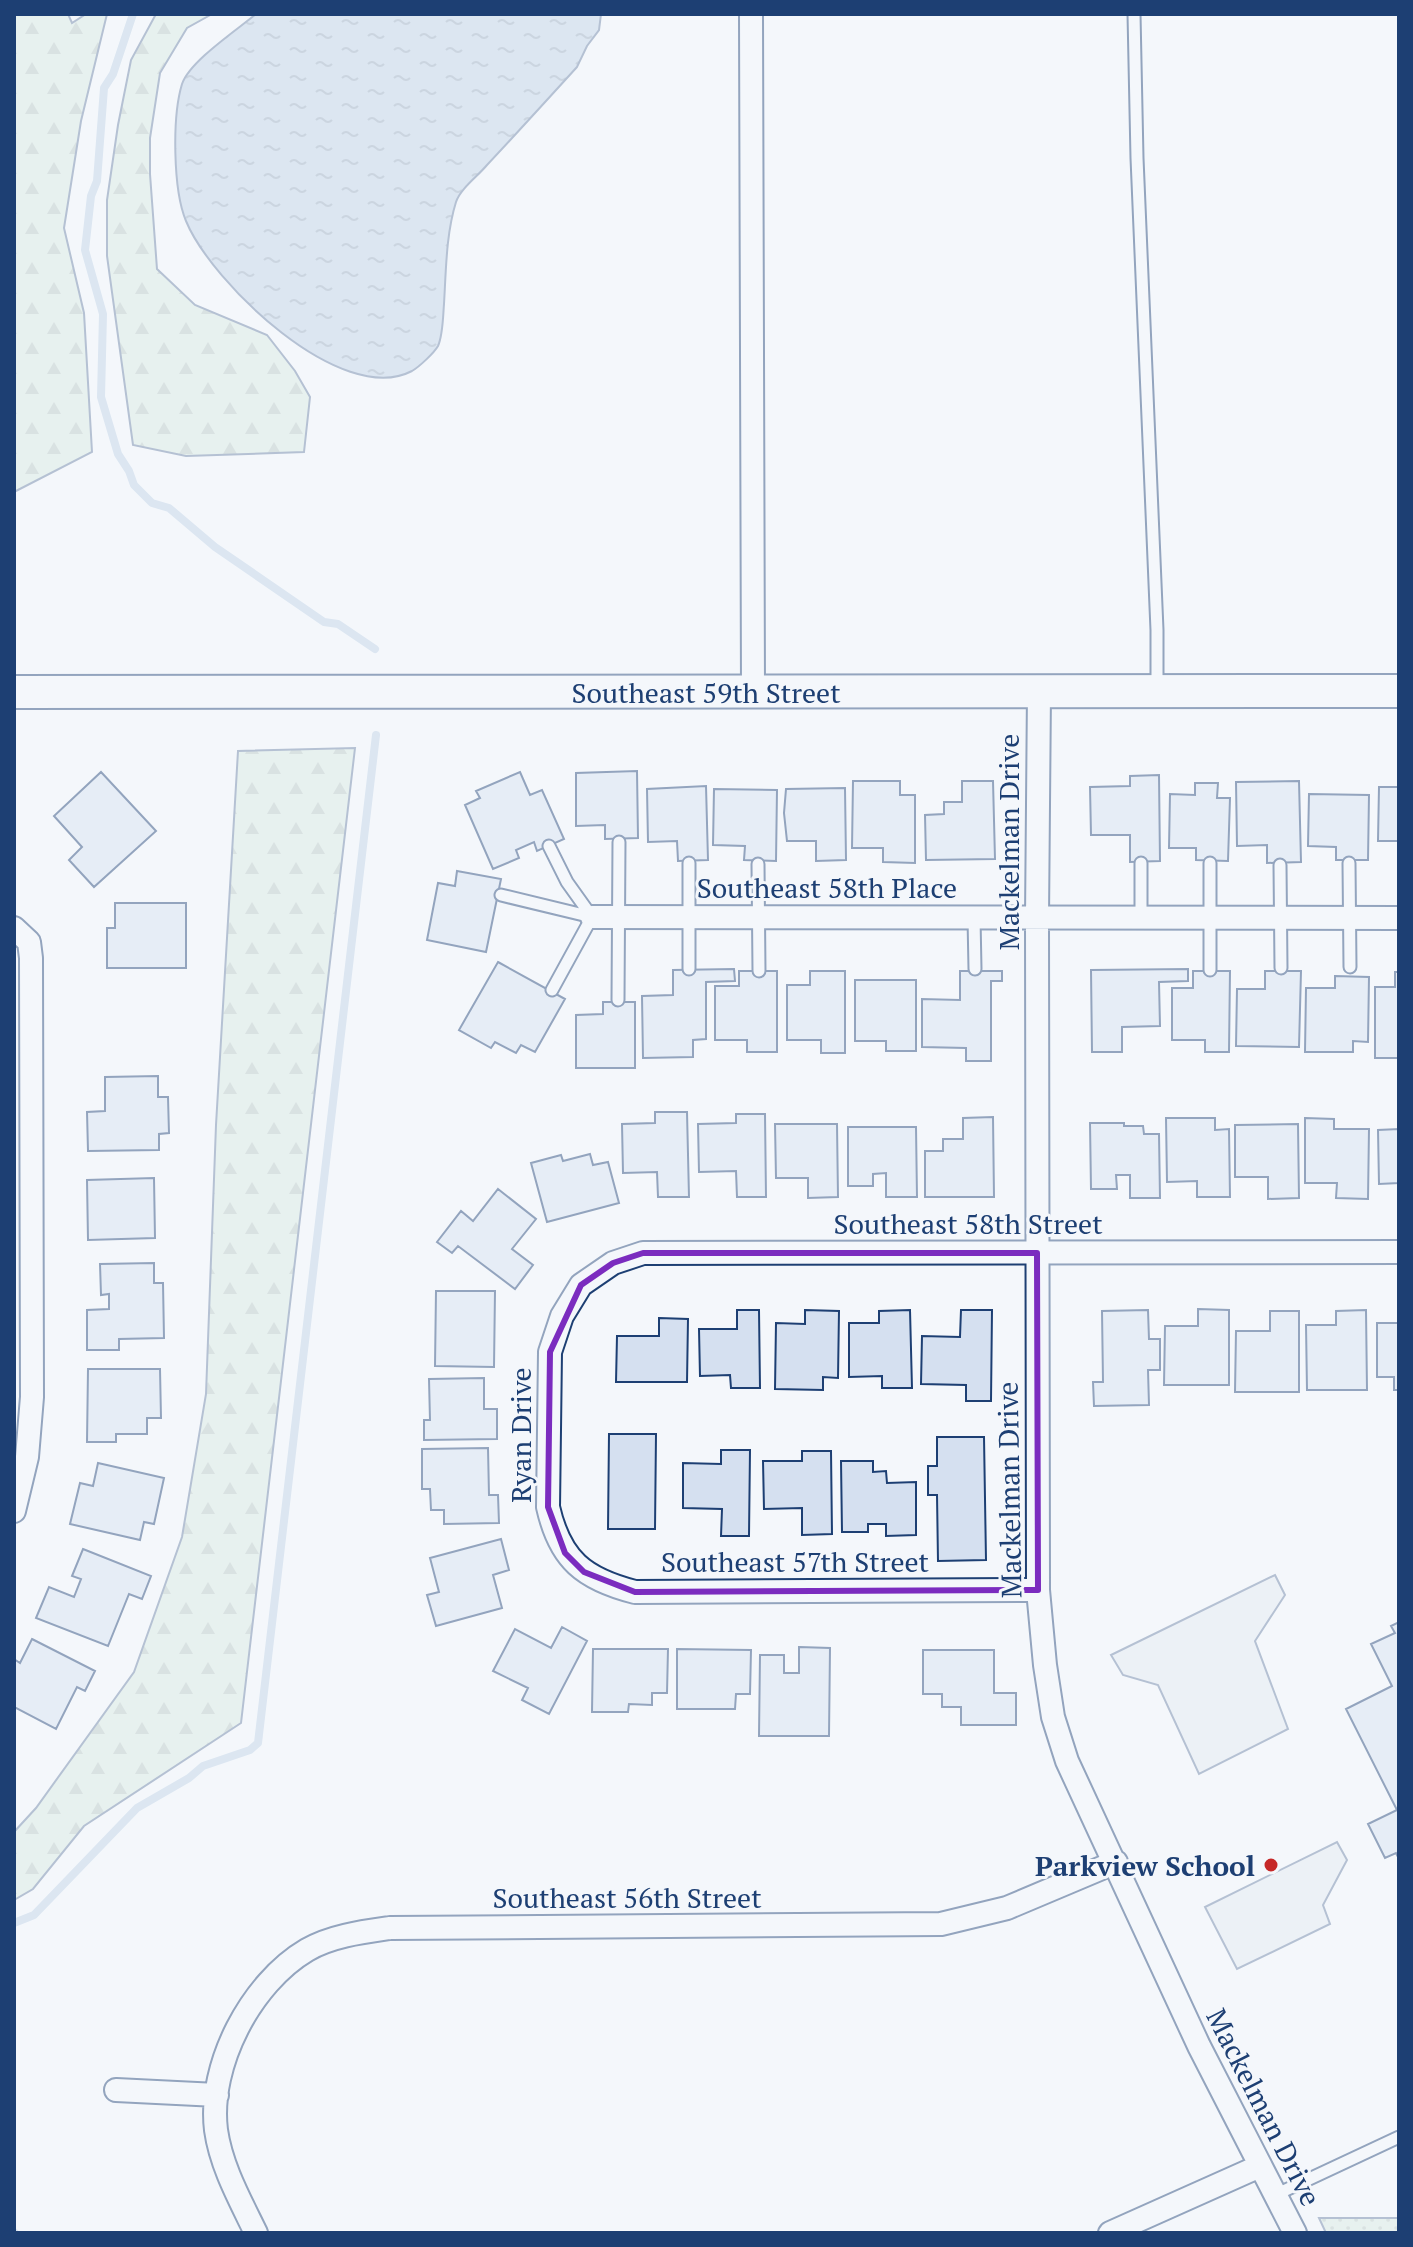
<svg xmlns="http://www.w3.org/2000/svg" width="1413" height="2247" font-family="'PT Serif',serif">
<defs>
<pattern id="forest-firs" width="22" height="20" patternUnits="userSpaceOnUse" patternTransform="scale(2)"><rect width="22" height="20" fill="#d7e8df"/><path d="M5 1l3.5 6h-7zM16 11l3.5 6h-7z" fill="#b8c8c3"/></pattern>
<pattern id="park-dots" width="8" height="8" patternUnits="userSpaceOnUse" patternTransform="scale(2)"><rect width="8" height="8" fill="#d7e8df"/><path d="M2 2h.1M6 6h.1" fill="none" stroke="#b8c8c3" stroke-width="1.8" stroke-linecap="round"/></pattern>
<pattern id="water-ripples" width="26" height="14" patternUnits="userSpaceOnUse" patternTransform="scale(2)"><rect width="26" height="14" fill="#bed0e5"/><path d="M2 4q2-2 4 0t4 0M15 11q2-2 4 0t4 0" fill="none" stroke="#9aaabe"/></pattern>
</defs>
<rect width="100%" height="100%" fill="#f4f7fb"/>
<path fill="url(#forest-firs)" stroke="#687fa3" stroke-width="2" d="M14,14H68L72,23L86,14H107L81,121L64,228L84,313L92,452L14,492Z
M156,14H212L187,28L160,73L150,138V174L157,269L195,305L267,335L295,371L310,397L304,452L186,456L133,445L107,256V200L118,125L131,60Z
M355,748L241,1723L84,1826L33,1889L14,1900V1832L36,1808L134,1672L182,1537L206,1394L216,1125L238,751Z"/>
<path fill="url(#park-dots)" stroke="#687fa3" stroke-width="2" d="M1319,2218H1399V2233H1326Z"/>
<path fill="#e3e8f0" stroke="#687fa3" stroke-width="2" d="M1275,1575L1285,1595L1255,1641L1288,1729L1199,1774L1158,1685L1123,1675L1111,1655Z
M1337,1842L1347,1860L1323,1905L1330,1924L1237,1969L1205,1907Z"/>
<path fill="url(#water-ripples)" stroke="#687fa3" stroke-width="2" d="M256,14H601L599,30L587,46L577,67C547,100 517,133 487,165C478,176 460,189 456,202C446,234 446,271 444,304C443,316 443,335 438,346C434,353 419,367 412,371C341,408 211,282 186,221C173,190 172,117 182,84C190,61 237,30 256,14Z"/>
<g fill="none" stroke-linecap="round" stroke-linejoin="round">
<path stroke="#bed0e5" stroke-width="8" d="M133,14L113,74L104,88L97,181L91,196L85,250L103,314L101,397L118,454L129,471L134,485L152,503L169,508L215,547L324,622L338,624L375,649
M14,1923L34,1915L137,1808L189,1778L203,1766L250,1750L258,1743L376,735
M14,2232L15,2233"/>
</g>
<path fill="#d5e0f0" stroke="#1d3f73" stroke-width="2" d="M637,771L638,838L605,839V825L576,826V773Z
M101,772L156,831L94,887L69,860L82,847L54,816Z
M520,772L530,795L542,790L564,839L537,851L534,842L516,850L519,858L493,869L465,805L480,798L476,791Z
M1159,775L1160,861L1130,862V835H1091L1090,787L1130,786V776Z
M853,781H900V795H915V863L883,862V848H852Z
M962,781H993L995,859L926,860L925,815L944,814V802H962Z
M1299,781L1301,862L1267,863V845L1237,846L1236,782Z
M1195,783H1218L1217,798H1230L1228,861L1196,860V848H1169L1170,794L1195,795Z
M706,786L708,860L678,861L677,841L648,842L647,789Z
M1379,787H1399V841H1378Z
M845,788L846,860L816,861V841H787L784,813L786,789Z
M714,789L777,790L776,861L744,860L745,846L713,845Z
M1309,794L1369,795L1368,860H1336V847L1308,846Z
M457,871L501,879L486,952L427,940L438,883L455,886Z
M115,903H186V968H107V928H115Z
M498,962L565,999L535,1052L521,1045L516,1053L495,1042L491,1048L459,1030Z
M734,969L735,981L706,982V1039L693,1040V1057L643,1058L642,996L673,995V970Z
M1188,969V981L1159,982L1160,1026L1122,1027V1052H1092L1091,970Z
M739,971H777V1052H747V1040H715V986H739Z
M810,971H845V1053H821V1040H787V985H810Z
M960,971H1002V981H991V1061H966V1048L922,1047V999L960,1000Z
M1193,971H1230L1229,1052H1205V1040H1172V988H1193Z
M1265,971H1301L1299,1047L1236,1046L1237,989H1265Z
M1395,972H1399V1058H1375V987H1395Z
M1335,976L1369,977L1368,1042L1353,1041V1052H1305L1306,988H1335Z
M855,980H916V1051H886V1041H855Z
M603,1002H635V1068H576V1015L603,1014Z
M158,1076V1097H168L169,1133L159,1134V1150L88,1151L87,1112L105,1111V1077Z
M655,1112H687L689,1197H658L657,1172L623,1173L622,1124L655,1123Z
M736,1114H765L766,1197H737L736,1171L699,1172L698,1124L736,1123Z
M993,1117L994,1197H925V1151H943V1139H963V1118Z
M1166,1118H1215V1130L1229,1129L1230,1197H1197V1181L1167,1182Z
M1305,1118L1334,1119V1129H1369L1368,1199L1336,1198L1337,1183H1305Z
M1090,1123H1124V1126H1143L1144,1134H1159L1160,1198H1130V1175H1116L1117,1189H1091Z
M775,1124H837L838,1197L808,1198V1178H776Z
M1298,1124L1299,1198L1268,1199V1177H1235V1125Z
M848,1127H916L917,1197H886V1173L873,1174V1186H848Z
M1399,1129V1183L1379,1184L1378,1130Z
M590,1154L593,1165L608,1162L619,1203L547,1222L531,1163L561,1155L563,1161Z
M154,1178L155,1238L88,1240L87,1180Z
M498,1189L536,1219L512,1249L533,1265L515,1289L458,1246L452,1253L437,1242L461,1211L473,1221Z
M154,1263V1283H163L164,1338L119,1339V1350H87V1310L109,1309V1294L101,1295L100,1264Z
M436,1291H495L494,1367L435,1366Z
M1198,1309L1229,1310V1385H1164L1165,1326H1198Z
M737,1310H759L760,1388H731L730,1375L700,1376L699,1329H737Z
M805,1310L839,1311L838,1378L823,1377V1390L775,1389L776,1323L805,1324Z
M910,1310L912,1388H882V1376L849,1377V1323H879V1311Z
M961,1310H992L991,1401H966V1385L921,1384L922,1336L960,1337Z
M1148,1310L1149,1339H1160V1370H1148L1149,1405L1094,1406L1093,1382H1103L1102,1311Z
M1366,1310L1367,1390H1307L1306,1325H1336V1311Z
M1270,1311H1299V1392H1235L1236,1331H1270Z
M659,1318L688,1319L687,1382H616L617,1336H659Z
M1377,1323H1399V1390H1394V1377H1377Z
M88,1369H160L161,1418H147V1434H116V1442H87Z
M484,1378V1409H497V1439L424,1440V1420H430L429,1379Z
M609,1434H656L655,1529H608Z
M937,1437H984L986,1560L938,1561L937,1495H928V1466H937Z
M488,1448L489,1495H498L499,1523L444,1524V1510H431L430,1489H422V1449Z
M721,1450H750L749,1536H721L722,1509L683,1508V1463L721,1464Z
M802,1451H831L832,1534L802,1535V1508L764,1509L763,1461H802Z
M841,1461H873V1472L886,1471L887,1483L916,1482V1535L886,1536V1524H868V1532H842Z
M98,1463L164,1478L154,1524L144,1522L140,1540L70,1524L80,1483L93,1486Z
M501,1539L509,1570L493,1575L502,1608L436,1626L427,1595L439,1592L430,1558Z
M83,1549L151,1576L142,1599L129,1594L108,1646L36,1618L49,1587L74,1597L81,1579L72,1576Z
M1399,1622V1859L1396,1853L1385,1858L1368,1824L1397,1810L1346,1709L1392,1686L1371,1644L1395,1633L1391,1626Z
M562,1627L587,1641L549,1714L522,1700L528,1688L493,1671L515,1629L551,1648Z
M32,1639L95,1671L85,1691L77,1687L56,1729L14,1707V1659L20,1663Z
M799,1647L830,1648L829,1736H759L760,1655H784V1673H799Z
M593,1649H668L667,1693H652V1705L629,1704L628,1712H592Z
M677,1649L751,1650L750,1694H736L735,1709H677Z
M923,1650H994V1693H1016V1725H961V1707H942V1694H923Z"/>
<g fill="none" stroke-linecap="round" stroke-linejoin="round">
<g stroke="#1d3f73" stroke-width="15">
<path id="service" d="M1134,14L1137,158L1157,630V687
M549,846L567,882L592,917L552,990
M689,863V969
M1210,863V970
M1349,863L1350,967
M758,864L759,971
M1280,865L1281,968
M501,895L592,917
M974,918L975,969
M1141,918V863
M618,1000L619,842
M1275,2195L1399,2137"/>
</g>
<g stroke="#1d3f73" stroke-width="26">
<path id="minor" d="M751,14L753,691
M1039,691L1037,918L1038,1590L1045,1665L1053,1717L1067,1761L1199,2046L1295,2233
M592,917L1399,918
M14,928L29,942L31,958L32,1397L27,1457L14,1511
M1038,1590L635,1592C584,1579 560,1560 548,1507L550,1352L562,1316L581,1285L613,1263L643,1253L1399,1252
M116,2090L217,2095
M256,2233C240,2200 221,2166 216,2130C208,2065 251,1983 307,1950C331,1936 362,1932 390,1928L941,1924L1007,1908L1116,1862
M1110,2233L1260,2166"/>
</g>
<g stroke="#1d3f73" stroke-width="36">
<path id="secondary" d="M14,692L1399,691"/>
</g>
<use href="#service" stroke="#f4f7fb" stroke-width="11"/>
<use href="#minor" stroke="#f4f7fb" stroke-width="22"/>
<use href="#secondary" stroke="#f4f7fb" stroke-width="32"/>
</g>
<path d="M0 0H1413V2247H0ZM643,1253H1037L1038,1590L635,1592L584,1572L565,1553L548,1507L550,1352L581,1285L613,1263Z" fill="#f4f7fb" fill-opacity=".55" fill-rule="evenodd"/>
<path fill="none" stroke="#7b2cbf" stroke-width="6" stroke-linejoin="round" d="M643,1253H1037L1038,1590L635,1592L584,1572L565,1553L548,1507L550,1352L581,1285L613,1263Z"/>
<circle fill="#c62828" stroke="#f4f7fb" stroke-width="3" cx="1271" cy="1865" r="8"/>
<g text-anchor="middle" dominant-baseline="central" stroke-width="6" stroke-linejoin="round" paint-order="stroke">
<g font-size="28" fill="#1d3f73" stroke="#f4f7fb">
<text x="706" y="692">Southeast 59th Street</text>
<text transform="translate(1008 842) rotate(-90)">Mackelman Drive</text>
<text x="827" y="887">Southeast 58th Place</text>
<text x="968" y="1223">Southeast 58th Street</text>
<text transform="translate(520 1435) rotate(-90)">Ryan Drive</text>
<text transform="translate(1009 1490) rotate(-91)">Mackelman Drive</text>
<text x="795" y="1561">Southeast 57th Street</text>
<text x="627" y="1897">Southeast 56th Street</text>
<text transform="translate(1264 2107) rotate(63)">Mackelman Drive</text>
</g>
<g font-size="28" font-weight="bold" fill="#1d3f73" stroke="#f4f7fb" text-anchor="end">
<text x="1255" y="1865">Parkview School</text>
</g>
</g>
<rect width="1413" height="2247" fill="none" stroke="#1d3f73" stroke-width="32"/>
</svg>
